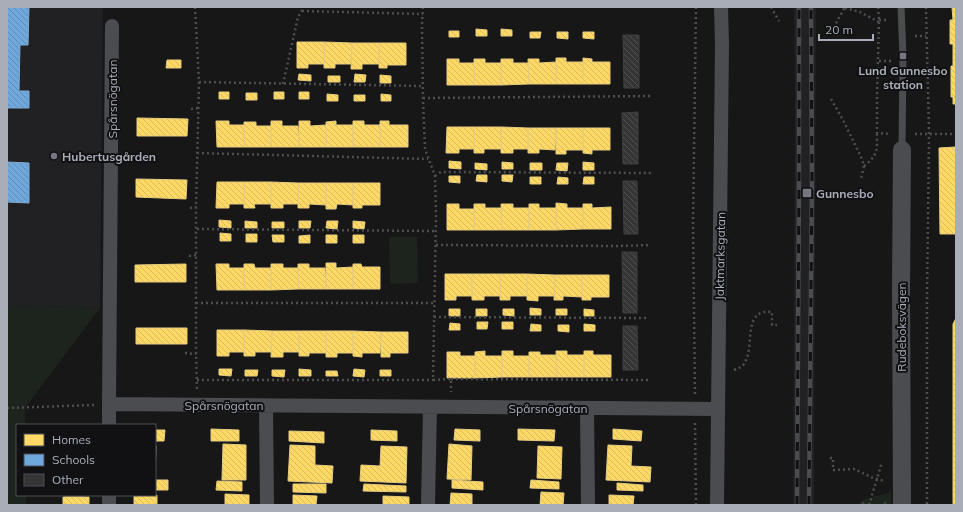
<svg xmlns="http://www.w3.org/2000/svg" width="963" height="512" font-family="Mulish,sans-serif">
<defs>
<pattern id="forest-firs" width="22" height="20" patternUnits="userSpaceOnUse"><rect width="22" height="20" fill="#1d241e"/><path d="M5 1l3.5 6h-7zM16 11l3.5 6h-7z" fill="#3b413d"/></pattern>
<pattern id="homes-back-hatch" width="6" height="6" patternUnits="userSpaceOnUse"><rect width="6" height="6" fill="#ffd966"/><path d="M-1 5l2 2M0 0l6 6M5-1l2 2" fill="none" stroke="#d6b85d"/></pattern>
<pattern id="schools-back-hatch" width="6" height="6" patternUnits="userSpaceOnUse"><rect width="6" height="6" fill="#6fa8dc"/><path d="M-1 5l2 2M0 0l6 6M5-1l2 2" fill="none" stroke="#608bb3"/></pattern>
<pattern id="building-back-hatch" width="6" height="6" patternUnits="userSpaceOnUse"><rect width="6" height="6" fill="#353536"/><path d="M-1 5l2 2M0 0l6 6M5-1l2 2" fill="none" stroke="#4f5051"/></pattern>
</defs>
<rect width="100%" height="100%" fill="#171717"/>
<path fill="#212123" d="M7,7H103L100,308L7,305Z
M794,7H816L814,505H793L795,107Z"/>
<path fill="url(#forest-firs)" d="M891,492V505H857L864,500Z"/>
<path fill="#1d241e" d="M389,237H417L418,283L390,284Z
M7,305L100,308L25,408V425H17V495H26V505H7Z"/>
<path fill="url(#homes-back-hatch)" stroke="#e5cc7f" d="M952,7H956V104H953V97H951V66H953V44H950V20H953Z
M476,29L487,30V36H476Z
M501,29L512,30V36H501Z
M449,31H459V37H449Z
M530,32H541L540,38H530Z
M557,32H568V39L557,38Z
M583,32H594V39L583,38Z
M297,42H324V64H308V68H297Z
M324,42L352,43L351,64H335V68H324Z
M352,43H379V64H362V69H351Z
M379,43H406V65H387V68H379Z
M556,58H566V62H583V84H556Z
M583,58L592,59V62H610V84H583Z
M447,59H459V63H474V85H447Z
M474,59H485V63H501V85H474Z
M501,59H513V63H528L529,84L501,85Z
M528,59H539V63L556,62V84H529Z
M167,60H181V68H166Z
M299,74L311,75V81L298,80Z
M355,74L366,75L365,82H354Z
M380,75L391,76V83H380Z
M328,76H340V82H328Z
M219,92H229V99H219Z
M274,92H284V99H274Z
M299,92H309V99H299Z
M246,93H257V100H246Z
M327,94L338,95V101H327Z
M381,94L391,95V101H381Z
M354,95H365V101H354Z
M137,118L188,119L187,136H137Z
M216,121H229V125H244V147H217Z
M271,121H282V126H298L299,147H271Z
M299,121H310V126L326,125V147H299Z
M336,121V125H353V147H326V122Z
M353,121H364V125H380V147H353Z
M380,121H389V125H408V147H380Z
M244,122H256V126H271V147H244Z
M447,127H474V149H459V153H446Z
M474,127H501V149H484V153H474Z
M501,127L528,128V149H513V153H501Z
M528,128H556L555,150L539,149V153H528Z
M556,128H583V150H566V154H556Z
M583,128H610V150H592V154L583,153Z
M955,147L956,234H940L939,148Z
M449,161L461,162V169L449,168Z
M502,162L513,163V169H502Z
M583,162L594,163V170H583Z
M475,163L487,164V170L475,169Z
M530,163H542V170H530Z
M557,163H568L567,171L556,170Z
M477,175H487V182L476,181Z
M502,175H513L512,182L502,181Z
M449,176H460V183L449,182Z
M530,177H541V184H530Z
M558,177L568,178V184H557Z
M584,177H594V184H583Z
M136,179L187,180L186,199L136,197Z
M217,182H244V204H229V208H216Z
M244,182H271V204H254L255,208H244Z
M271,182L298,183V204H283V208H271Z
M298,183H326V205L309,204V208H298Z
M326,183H353V205L337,204L336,209H326Z
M353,183H380V205H362V208H353Z
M556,203L567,204V208H583V229L556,230Z
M447,204H459V209H474V230H447Z
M474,204H485V208H501L502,230H474Z
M501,204H513V208H529V230H502Z
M529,204H539V208H556V230H529Z
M583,204H592V208L611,207V229H583Z
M219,220L231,221V228L219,227Z
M245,221L257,222V228H245Z
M299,221H311L310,228H299Z
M327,221H338L337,229L326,228Z
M353,221L365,222L364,229L353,228Z
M272,222H284V228H272Z
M220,233L231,234V241H220Z
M246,234H257V242H246Z
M272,235H284V242H273Z
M310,235V243H299V236Z
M326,235H337V243H326Z
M353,235H364V243H353Z
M326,263H336V268L353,267V289H326Z
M186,264V282H135V265Z
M216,264H229V268H244V290H217Z
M244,264H254L255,268H271V290H244Z
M271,264H283V268H298V289L271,290Z
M298,264H309V268H325L326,289H298Z
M353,264H361L362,267H380V289H353Z
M445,274H472V296H456V300H445Z
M472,274H500V296H484V300H472Z
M500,274H527V296H510V300H500Z
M527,274L555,275L554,296H538V301L527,300Z
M555,275H582V297L563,296V300H554Z
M582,275H609V297H591V300H582Z
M530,308L541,309V315H530Z
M449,309H460V316H449Z
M476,309H487V316H476Z
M503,309H514V316L503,315Z
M556,309H567V315H556Z
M584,309L594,310V316H584Z
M956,318V505H953V324Z
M477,322H488L487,329H477Z
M502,322H513V329H502Z
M450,323L460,324V330H449Z
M531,324L541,325V331H530Z
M584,324L595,325V331H584Z
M558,325H569V332L558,331Z
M136,328H187V344H136Z
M217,330H244V352H229V356H217Z
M244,330L272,331L271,352H255V356H244Z
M272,331H299V352H283V357H271Z
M299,331H326V353H309V356H299Z
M326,331H353V353H337V357H326Z
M353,331L381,332L380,353H362V357L353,356Z
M381,332H408V353H390V357H381Z
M485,351V356H502V377L475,378V352Z
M502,351H513V356H529V377H502Z
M556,351H567V355H584V377H557Z
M584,351H593V355H611V377H584Z
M447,352H460V356H475V378H447Z
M529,352H540V355H556L557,377H529Z
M219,369H232L231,376L219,375Z
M299,369L311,370V376H299Z
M354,369L365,370L364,377L353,376Z
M245,370H258L257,376H245Z
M272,370H285L284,377L272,376Z
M380,370H391V376H380Z
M326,371H337L338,376H326Z
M211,429L239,430V441H211Z
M455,429L480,430V441L454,440Z
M518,429L555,430L554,441L518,440Z
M613,429L642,431L641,441L613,439Z
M155,430H165L164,441H155Z
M371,430L397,431V441L371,440Z
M289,431L324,432V443L289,441Z
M223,444L246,445V480H222Z
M449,444L472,446L471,480L447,479Z
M290,445L315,446V465L333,466L332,483L288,481Z
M608,445L632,446L631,466L651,467L650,482L606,480Z
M155,446H156L155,479Z
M381,446L407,447L406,483L360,481L361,465L380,466Z
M538,446L562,447L561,479L537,478Z
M155,480H168V490H155Z
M452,480L483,482V490L452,488Z
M531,480L559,482V489L530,488Z
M217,481L242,482V491L216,490Z
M617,483L643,485V491L617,490Z
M293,484H326V493L293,492Z
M364,484L406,486V492L363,491Z
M541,492L564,493L563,505H540Z
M451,493L472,494V505H450Z
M225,494L249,495V505H225Z
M64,495H85V496H64Z
M134,495H157V505H134Z
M293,495L317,496L316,505H293Z
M609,495L634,496L633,505H609Z
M383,496L409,497V505H383Z
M63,497H89V505H63Z"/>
<path fill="url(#schools-back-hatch)" stroke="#80aad1" d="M7,7H29L28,45H20L19,91H29V108H7Z
M7,162L29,163V203L7,202Z"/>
<path fill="url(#building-back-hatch)" stroke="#3f4043" d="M623,35H639V88H624Z
M638,112V164H623L622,113Z
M623,181H637L638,234H624Z
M622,252H637V313H623Z
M623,326H637L638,370H623Z"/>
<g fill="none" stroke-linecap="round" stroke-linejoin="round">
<path stroke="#4d4e52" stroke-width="2.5" stroke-dasharray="2 3" stroke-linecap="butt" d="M195,7L199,82L196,207V349L197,389
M423,7L422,25L423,100L425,149L435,176L436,218L433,380L451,379V392
M771,7L779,21
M878,7L879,20L877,96V133L890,134
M926,7L929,134L927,299V505
M845,8L860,12L879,22
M302,11L423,14
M879,20H889
M831,32L845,7
M915,36H926
M879,61H892
M199,82L422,86
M283,84L298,17L304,7
M423,98L653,96
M831,99L843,120L862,159L864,166L861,179
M191,109L198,108
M915,134H956
M197,153L428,159
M864,166C878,155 877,151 877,133
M435,176L441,172L651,173
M190,208L196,207
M197,229L436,231
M436,245L619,246L650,245
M189,256L197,255
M196,303H435
M434,317L649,318
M185,353L196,354
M734,370C740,368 744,366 746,360C754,344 743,308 772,312V325H777
M451,379L648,380
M197,380H433
M695,394L693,224L696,7
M7,408L94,405
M695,423L696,505
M830,458H833V470L854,469L873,478L885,481
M869,505L882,462"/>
<path stroke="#4b4c50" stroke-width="7" d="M901,7L903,56L902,150"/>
<path stroke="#4b4c50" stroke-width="14" d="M112,26L109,404L717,409
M266,406L267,505
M587,408L588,505
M109,425V404
M109,505V495
M428,505L430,407
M717,505L722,45L721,7"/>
<path stroke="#4b4c50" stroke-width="18" d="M902,150L901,289L902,505"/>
<g stroke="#4b4c4f" stroke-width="4.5">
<path id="rail" d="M797,505L799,180V7
M809,505L812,180L811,7"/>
</g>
<use href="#rail" stroke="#111113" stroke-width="3" stroke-dasharray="9" stroke-linecap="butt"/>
</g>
<g fill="#757880" stroke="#111113" stroke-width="1.5">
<rect x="899" y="52" width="8" height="8" rx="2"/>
<circle cx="54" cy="156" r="4"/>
<rect x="802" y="188" width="10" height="10" rx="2"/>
</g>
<g text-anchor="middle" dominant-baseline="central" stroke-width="4" stroke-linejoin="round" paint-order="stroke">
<g font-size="12" font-weight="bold" fill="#a8adb8" stroke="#111113" text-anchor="start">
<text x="903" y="70" text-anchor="middle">Lund Gunnesbo<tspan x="903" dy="14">station</tspan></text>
<text x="62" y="156">Hubertusgården</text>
<text x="816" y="193">Gunnesbo</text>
</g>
<g font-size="12" fill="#a8adb8" stroke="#111113">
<text transform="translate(112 99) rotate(-90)">Spårsnögatan</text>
<text transform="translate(720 256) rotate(-89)">Jaktmarksgatan</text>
<text transform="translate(901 327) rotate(-90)">Rudeboksvägen</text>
<text x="224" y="405">Spårsnögatan</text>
<text x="548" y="408">Spårsnögatan</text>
</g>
</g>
<rect width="963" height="512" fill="none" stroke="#a8adb8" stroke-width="16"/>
<rect x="16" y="424" width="140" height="72" fill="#111113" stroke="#4d4f55"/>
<rect x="24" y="434" width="20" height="12" fill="#ffd966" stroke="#4d4f55"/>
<text x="52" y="444" font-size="12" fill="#a8adb8">Homes</text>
<rect x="24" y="454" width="20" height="12" fill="#6fa8dc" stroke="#4d4f55"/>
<text x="52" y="464" font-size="12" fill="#a8adb8">Schools</text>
<rect x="24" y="474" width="20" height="12" fill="#353536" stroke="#4d4f55"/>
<text x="52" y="484" font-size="12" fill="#a8adb8">Other</text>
<path d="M819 34v6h54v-6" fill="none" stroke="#a8adb8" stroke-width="2"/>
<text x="825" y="34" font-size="12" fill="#a8adb8" stroke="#111113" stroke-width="3" paint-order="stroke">20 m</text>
</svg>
